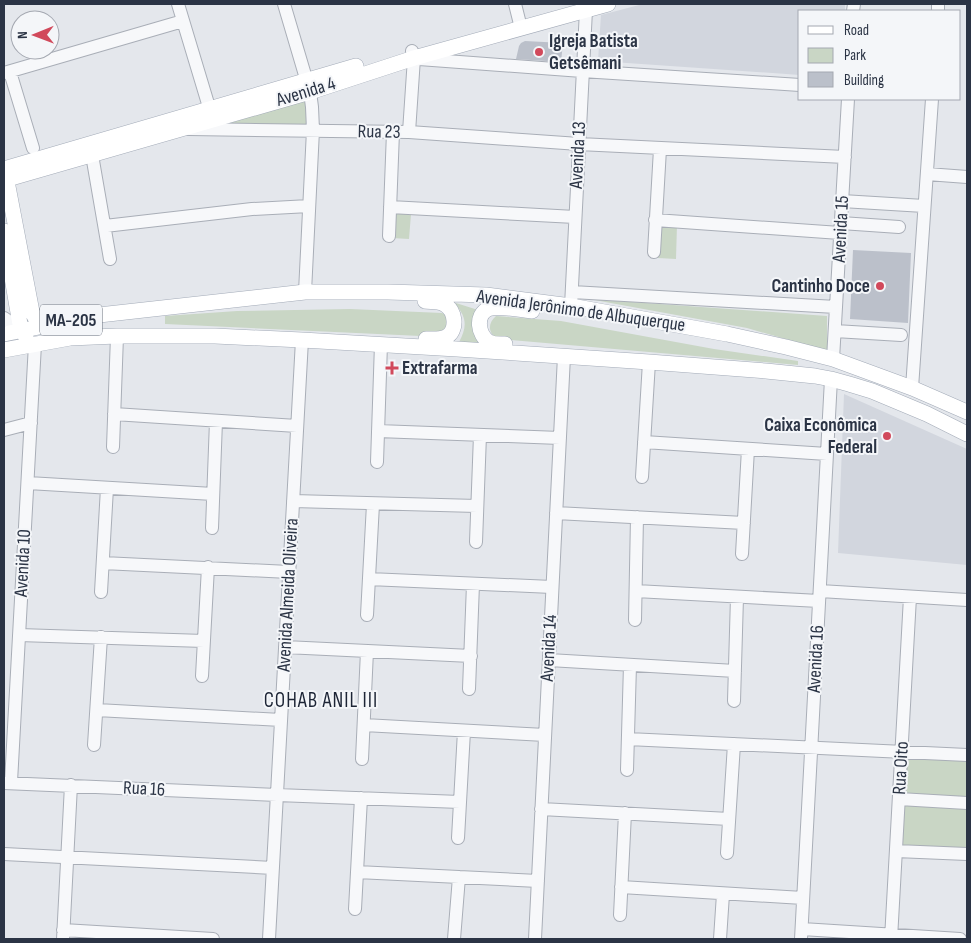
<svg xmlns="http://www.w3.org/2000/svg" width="971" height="943" font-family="'Sofia Sans Condensed',sans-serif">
<rect width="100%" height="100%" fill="#e4e7ec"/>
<path fill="#d2d6de" d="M643,4H845V11H800V75L598,61L601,15Z
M844,394L967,449V565L838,553Z"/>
<path fill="#c9d6c5" d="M306,96L311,128L208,131Z
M394,213L411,214L409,239L392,238Z
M660,224L677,225L676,259L658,258Z
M589,299L827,316V351L747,328Z
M456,303L478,310L481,344L459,342C467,327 467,318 456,305Z
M350,309L442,313L446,315L450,322L442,337L165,324V316L237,311Z
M496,316L561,321L714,349L798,361V365L499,339C488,334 487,324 496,316Z
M905,757L967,760V848L901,845Z"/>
<path fill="#bbc0ca" d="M525,41L563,43L561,62L516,59L519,46L521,43Z
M853,250L911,253L908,323L850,319Z"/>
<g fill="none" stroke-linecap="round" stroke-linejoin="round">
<g stroke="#a9aeb7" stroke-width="14">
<path id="minor" d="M178,4L212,117
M284,4L310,92L312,107L313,130L305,292
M515,4L521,28
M853,11L854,4
M938,11V4
M419,59L582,71L800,85
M10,72L33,148
M4,73L183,21
M189,129L409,132L579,144L845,157
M409,132L414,58L412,51
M92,155L110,259
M927,174L967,177
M842,201L924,206
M390,207L575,217
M655,220L840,233
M841,223L899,227
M105,226L252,209L309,206
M389,236L393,132
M654,252L660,149
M572,292L836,307
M571,306L586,10L584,4
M4,318L21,330
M835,331L901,335
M833,359L848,99
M912,388L932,99
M114,414L297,426
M4,430L31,423
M378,431L560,438
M644,442L827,454
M113,447L117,336
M377,462L381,344
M642,477L649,362
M28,483L213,494
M293,501L477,506
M556,513L744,523
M212,528L216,421
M476,542L480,435
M742,554L748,449
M103,563L289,572
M369,579L552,587
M636,591L819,601
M820,591L967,600
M101,592L107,488
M367,615L373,504
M635,620L637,517
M19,635L204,641
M285,647L471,656
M549,660L735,671
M202,676L208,567
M469,689L473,584
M734,701L737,597
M97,710L281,720
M364,725L545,735
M628,739L967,755
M94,745L101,637
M362,759L367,651
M627,770L630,665
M11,782L35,344
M4,783L277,795L460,802
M899,799L967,803
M541,809L729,819
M458,838L464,731
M896,851L967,854
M727,853L734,744
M4,854L273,868
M357,872L538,881
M621,887L803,898
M355,909L361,798
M620,915L625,813
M802,929L960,939
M63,930L213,939
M63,939L71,785
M269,939L302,340
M454,939L459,877
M535,939L564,356
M720,939L723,894
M801,939L831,379
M891,939L910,597"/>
</g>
<g stroke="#a3abb8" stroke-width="16">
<path id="major" d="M4,169L356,66
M5,171L32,312L37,321L44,325
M4,180L310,92L414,58L608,4
M4,231L21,330L26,337
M425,301C431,302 438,301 444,304C456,310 458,331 446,337C440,340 432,339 426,339
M4,334L99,315L305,292H388L486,295L571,306L727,334L786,347L833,359L912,388L967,412
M505,344C500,344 494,345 489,342C478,335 475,315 488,309C497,305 522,310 532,311
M4,350L70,338L117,336H215L302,340L457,349L649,362L766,371L815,376L831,379L849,384L872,391L927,414L967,434"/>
</g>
<use href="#minor" stroke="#f7f8fa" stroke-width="12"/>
<use href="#major" stroke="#fff" stroke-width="15"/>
</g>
<g fill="#d1495b" stroke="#f4f6f9" stroke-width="2">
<circle cx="539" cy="52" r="5"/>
<circle cx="880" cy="286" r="5"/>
<path d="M389.5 360.5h5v5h5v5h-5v5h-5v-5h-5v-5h5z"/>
<circle cx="887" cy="436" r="5"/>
</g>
<g text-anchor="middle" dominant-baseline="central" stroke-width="4" stroke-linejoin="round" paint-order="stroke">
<rect fill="#f4f6f9" stroke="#676e7b" stroke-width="1" x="40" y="304.5" width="62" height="31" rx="4"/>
<g font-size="18" font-weight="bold" fill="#2b3445">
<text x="71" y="320">MA-205</text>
</g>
<g font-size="19" font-weight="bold" fill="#2b3445" stroke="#f4f6f9" text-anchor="start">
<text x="549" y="41">Igreja Batista<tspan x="549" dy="22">Getsêmani</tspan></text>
<text x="870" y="286" text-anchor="end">Cantinho Doce</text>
<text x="402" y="368">Extrafarma</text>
<text x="877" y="425" text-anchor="end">Caixa Econômica<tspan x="877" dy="22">Federal</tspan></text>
</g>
<g font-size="19" fill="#2b3445" stroke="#f4f6f9">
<text transform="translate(306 92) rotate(-17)">Avenida 4</text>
<text transform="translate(379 132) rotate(1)">Rua 23</text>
<text transform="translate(578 155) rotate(-87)">Avenida 13</text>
<text transform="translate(841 229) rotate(-87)">Avenida 15</text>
<text transform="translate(581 311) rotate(8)">Avenida Jerônimo de Albuquerque</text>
<text transform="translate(23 563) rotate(-87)">Avenida 10</text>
<text transform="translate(288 595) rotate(-87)">Avenida Almeida Oliveira</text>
<text transform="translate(549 648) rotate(-87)">Avenida 14</text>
<text transform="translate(816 659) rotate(-87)">Avenida 16</text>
<text transform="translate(901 768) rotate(-87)">Rua Oito</text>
<text transform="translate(144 789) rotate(3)">Rua 16</text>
</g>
<g font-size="21" letter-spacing="1" fill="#1d2536" stroke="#f4f6f9">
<text x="321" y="700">COHAB ANIL III</text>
</g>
</g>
<rect width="971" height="943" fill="none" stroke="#2b3445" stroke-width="10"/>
<rect x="798" y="10" width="162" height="90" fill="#f4f6f9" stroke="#a4a8b1"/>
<rect x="808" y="26" width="25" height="8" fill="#ffffff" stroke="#a4a8b1"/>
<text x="844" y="35" font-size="15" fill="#2b3445">Road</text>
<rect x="808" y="48" width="25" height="15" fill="#c9d6c5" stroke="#a4a8b1"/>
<text x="844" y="60" font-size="15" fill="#2b3445">Park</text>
<rect x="808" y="72" width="25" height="15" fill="#bbc0ca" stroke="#a4a8b1"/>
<text x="844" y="85" font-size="15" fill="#2b3445">Building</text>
<g transform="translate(35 35) rotate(269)"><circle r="24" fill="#f4f6f9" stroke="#a4a8b1"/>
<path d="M0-4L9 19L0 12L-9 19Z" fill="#d1495b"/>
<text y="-8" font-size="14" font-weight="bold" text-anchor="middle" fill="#2b3445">N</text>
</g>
</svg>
